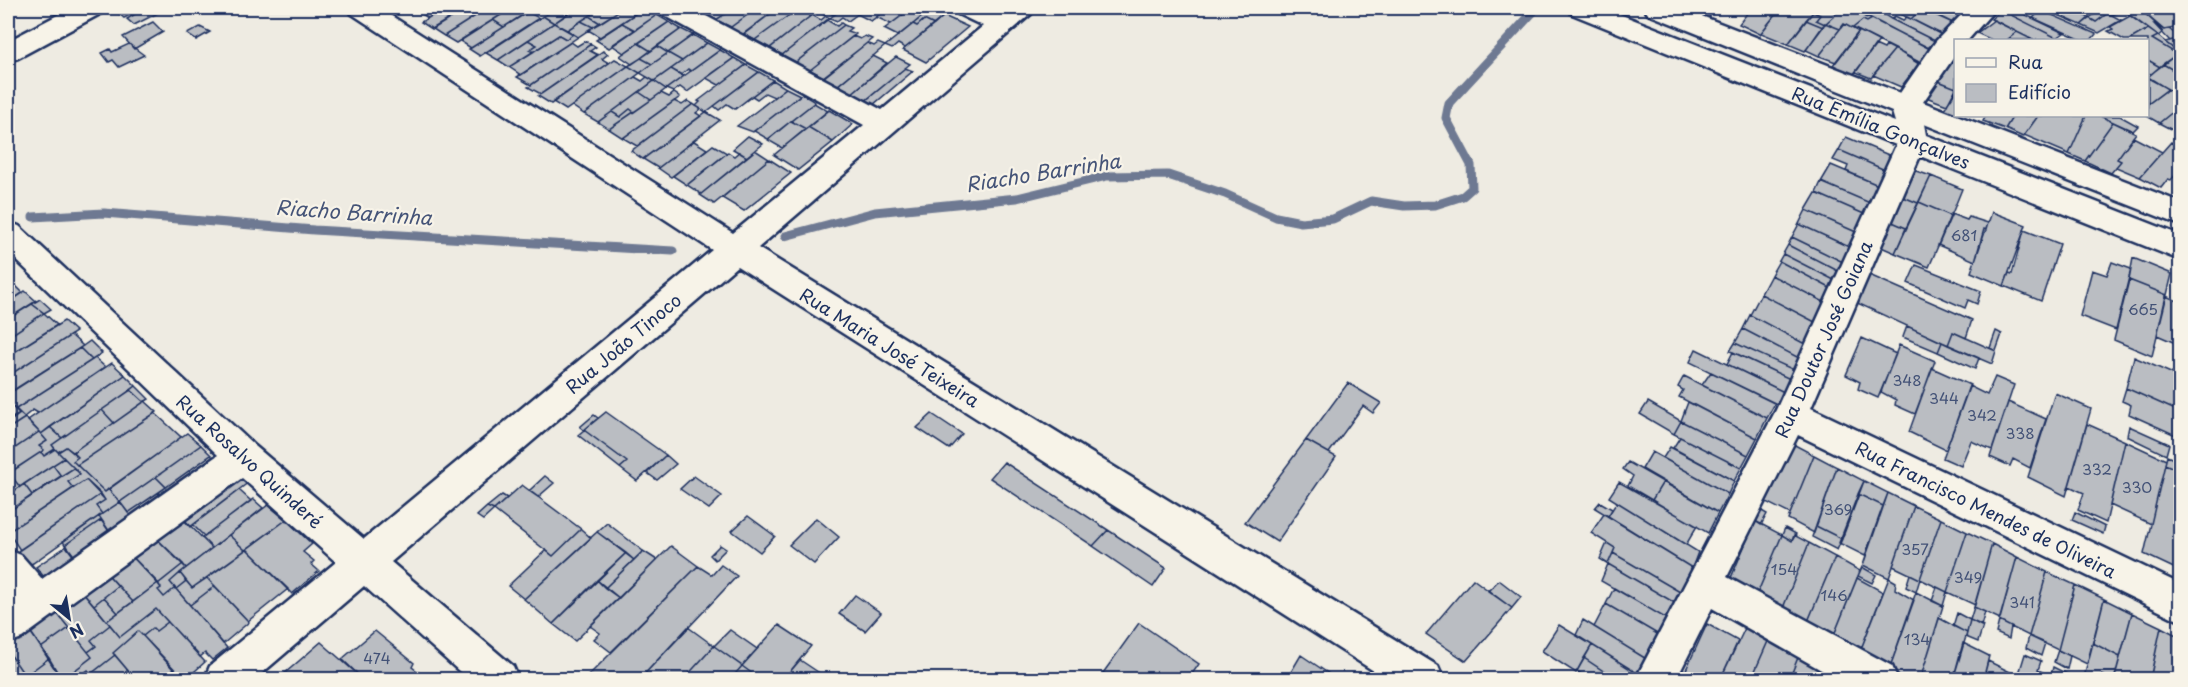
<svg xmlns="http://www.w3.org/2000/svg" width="2188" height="687" font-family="'Playpen Sans',sans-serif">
<rect width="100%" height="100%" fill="#eeebe2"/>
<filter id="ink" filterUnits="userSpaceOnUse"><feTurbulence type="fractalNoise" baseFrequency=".0167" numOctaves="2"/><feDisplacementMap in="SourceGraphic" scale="12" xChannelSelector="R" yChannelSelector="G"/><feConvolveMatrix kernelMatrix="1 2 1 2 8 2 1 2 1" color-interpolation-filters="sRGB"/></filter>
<g filter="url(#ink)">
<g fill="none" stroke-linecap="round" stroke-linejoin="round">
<path stroke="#6e7992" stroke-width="9" d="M33,217L104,213L314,230L673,251
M785,236L875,212L1017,198L1107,176L1168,175L1225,194L1276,217L1301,222L1333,219L1371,201L1404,206L1435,205L1463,196L1472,188L1471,165L1446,118L1449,103L1535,10"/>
</g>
<path fill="#babdc2" stroke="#1b2f5e" stroke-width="1.5" d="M129,8H154L160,12L134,25L127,19L137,13L136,12L124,18L118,13Z
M420,8H445L428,18L416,10Z
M445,8H467L432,29L421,22Z
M467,8H488L444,36L433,29Z
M488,8H512L456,43L444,36Z
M512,8L524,14L504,27L493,20Z
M559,8L568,13L554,23L543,16Z
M577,8H602L567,30L554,23Z
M602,8H623L600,23L589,16Z
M623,8H644L600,37L588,30Z
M644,8L658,14L635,30L622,23Z
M711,8H734L716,20L704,13Z
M734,8H757L731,27L716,20Z
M757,8H778L740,37L727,30Z
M778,8H799L755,40L743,34Z
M799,8L813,14L770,48L755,40Z
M823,8H843L834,15L828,12L824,15L818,11Z
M843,8H866L848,21L842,17L837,21L830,18Z
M866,8H888L871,21L857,14Z
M888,8H912L891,24L876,17Z
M912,8H933L898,36L884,29Z
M1686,8H1718L1708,18Z
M1751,8H1768L1773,10L1775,8L1780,9L1760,34L1739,24Z
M1781,8H1803L1813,12L1788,44L1761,33Z
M1803,8L1820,15L1816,20L1825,24L1836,14L1827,8L1839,13L1852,8L1865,17L1872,19L1867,22L1863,20L1853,28L1859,32L1844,24L1840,29L1825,23L1823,27L1806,20L1813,12Z
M1807,8H1827L1836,14L1825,24L1816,20L1820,15Z
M1852,8H1874L1877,10L1865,17Z
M1885,8H1922L1911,19Z
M1920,8H1953L1966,14L1955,24Z
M1922,8L1955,24L1943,35L1911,19Z
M1997,8H2011L2064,33L2057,38Z
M2020,8H2036L2096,34L2091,40H2082L2033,18L2036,15Z
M2042,8H2067L2090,18L2081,25Z
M2067,8H2097L2108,13L2096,22L2089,18L2095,14L2088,11L2083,15Z
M2097,8H2121L2125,11L2111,15Z
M2165,8H2180V27L2164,30L2142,11Z
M931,9L944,16L934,25L924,20L917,26L913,24Z
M1877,10L1891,19L1935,41L1928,48L1867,16Z
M2001,10L2057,38L2062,40H2033L1991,19Z
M2142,11L2156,24H2154L2163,32L2158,36L2126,12Z
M528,12L539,18L480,56L469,49Z
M2108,13L2121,20L2099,33L2081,25L2089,18L2096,22Z
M657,15L669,22L624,53L612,45Z
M812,15L821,20L826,16L830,18L782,55L770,48Z
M543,16L554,23L498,60L486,53Z
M589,16L600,23L593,27L581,21Z
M944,16L968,27L926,62L903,50Z
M1895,16L1903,20L1907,17L1942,35L1935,41L1891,19Z
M2130,16L2148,29L2129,40H2124L2108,31L2113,29L2110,27Z
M1872,19L1933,50L1921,63L1853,28L1863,20L1867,22Z
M493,20L504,27L471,48L460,41Z
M827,20L837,26L841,23L844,25L796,62L782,55Z
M924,20L934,25L905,48L898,44L892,49L885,46L913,24L917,26Z
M1806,20L1823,27L1805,51L1788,44Z
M1994,20L2017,32L2007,40H1992L1977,33Z
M581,21L593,27L578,37L567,30Z
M153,22L163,32L134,49L123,37Z
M669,22L681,29L651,51L638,43Z
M554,23L573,34L566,39L559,35L533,52L529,50L537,45L528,40Z
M622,23L635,30L609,48L596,40Z
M1825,23L1840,29L1819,56L1806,50Z
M1844,24L1859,32L1836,62L1819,56Z
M2154,24L2164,30L2169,29L2180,38L2170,41Z
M844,25L851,28L847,31L856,34L810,70L807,72L792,65Z
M200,27L210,32L196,40L187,34Z
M681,29L693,35L668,53L657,46Z
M2148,29L2158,36L2152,39L2177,54L2160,67L2148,60V40H2129Z
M1859,31L1879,41L1853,75L1833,65Z
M2017,32L2033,40H2007Z
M573,34L578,37L521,75L509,67L559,35L566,39Z
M693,35L707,43L682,61L668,53Z
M853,36L860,39L865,36L872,39L824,77L810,70Z
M2158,36L2180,54V74L2163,64L2177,54L2152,39Z
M2180,38V54L2165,42Z
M528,40L537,45L529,50L533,52L509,67L498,60Z
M585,41L591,44L531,85L517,77L571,42L577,46Z
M638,43L651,51L632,64L620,56Z
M707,43L720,50L691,71L688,69L681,75L671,69Z
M867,43L874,46L878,43L885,46L837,86L822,78Z
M129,44L144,55L119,67L113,60L109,62L102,53L110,49L112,52Z
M591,44L596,47L590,51L598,55L541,94L528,87Z
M1875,45L1884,49L1887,45L1895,49L1871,78L1856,72Z
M657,46L668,53L652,64L641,58Z
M1895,49L1919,64L1901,87L1873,75Z
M720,50L734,58L687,92L680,87L673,92L666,89Z
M603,51L608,54L602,59L609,63L551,104L538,96Z
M668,53L682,61L654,81L640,73Z
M873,56L887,63L851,94L837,86Z
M896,57L910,64L865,101L851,94Z
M1952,57L1956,58V88L1935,80Z
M641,58L652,64L640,73L628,66Z
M734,58L746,65L719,85L706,78Z
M615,59L628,66L566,110L553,102Z
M2148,60L2160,67L2151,74L2148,73Z
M2163,64L2180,74V80L2175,84L2180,87V97L2148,77Z
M746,65L759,72L706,112L696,106L700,102L698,101Z
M628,66L640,73L584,114L572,106Z
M905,68L913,71L874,104L866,100Z
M671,69L684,76L666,89L654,81Z
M759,72L773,80L735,109L727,104L719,110L714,106Z
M635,77L642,81L647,77L654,81L598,122L584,114Z
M2148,78L2168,89L2148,104Z
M773,80L786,88L774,97L765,93L757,99L752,96Z
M1936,80L1956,88L1947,105L1926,97Z
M654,81L666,89L651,100L639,92Z
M786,88L800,95L753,132L737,126Z
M2168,89L2180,97V106L2159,123L2147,116L2148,104Z
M1956,91V114L1944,109Z
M639,92L651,100L634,112L630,109L620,117L612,112Z
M661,93L669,97L674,93L680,97L623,138L609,129Z
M802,94L815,102L768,139L754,131Z
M674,101L682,105L688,101L693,104L637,146L623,138Z
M814,103L828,111L806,129L791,121Z
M693,104L701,109L696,113L701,116L643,159L631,151Z
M2180,106V134L2159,123Z
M630,109L634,112L609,129L598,122L612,112L620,117Z
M829,110L853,124L833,142L808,127Z
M706,112L720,120L658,168L643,159Z
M1986,116H2013L2005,129L1983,121Z
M2013,116H2038L2023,137L2005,129Z
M2038,116H2086L2069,154L2024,135Z
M2086,116H2100L2113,122L2085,161L2069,154Z
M2100,116H2120L2138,126L2133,131Z
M791,121L806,129L782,148L768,140Z
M2113,122L2136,133L2117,159L2121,161L2111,173L2085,161Z
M808,127L833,142L798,170L774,155Z
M748,136L763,144L747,157L733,149Z
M1846,137L1891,156L1885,170L1839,150Z
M2133,137L2162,152L2140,177L2116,167L2121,161L2117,159Z
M694,141L707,149L671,177L658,168Z
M2171,142L2180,147V170L2171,180L2168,179L2161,188L2140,177Z
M713,145L727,153L687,185L673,176Z
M755,150L769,159L714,204L700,195Z
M1839,150L1885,170L1878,185L1846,171L1848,166L1833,160Z
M728,152L734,156L739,152L747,157L701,194L687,185Z
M769,159L791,173L744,211L722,198Z
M1831,165L1878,185L1870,203L1821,182Z
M1913,170L1931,176L1918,203L1901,196Z
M1931,176L1962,189L1951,216L1919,202Z
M1821,182L1870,203L1864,214L1816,193Z
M1816,193L1864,214L1856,232L1806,210Z
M1901,196L1918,203L1906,228L1890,221Z
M1919,202L1951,216L1929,267L1895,253Z
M1806,210L1856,232L1849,247L1799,224Z
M1992,212L2026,225L2004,286L1971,272Z
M1951,214L1967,220L1969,217L1988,223L1986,230L1984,229L1975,261L1938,245Z
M1890,221L1906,228L1895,253L1879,246Z
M1799,224L1849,247L1843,262L1792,237Z
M2024,230L2060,244L2041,301L2004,286L2009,273L2012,274Z
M1792,237L1843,262L1838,271L1788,245Z
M1788,245L1838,271L1834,280L1783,254Z
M1783,254L1834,280L1830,288L1779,261Z
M2133,258L2172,274L2167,295L2129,280Z
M1779,261L1830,288L1824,302L1771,275Z
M2112,262L2131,269L2116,330L2080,316L2092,270L2107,275Z
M1916,265L1981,291L1977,304L1968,300L1965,308L1908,283Z
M1867,274L1972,320L1966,338L1953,332L1948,345L1855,302Z
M1771,275L1824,302L1815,322L1761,294Z
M2129,280L2167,295L2152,356L2114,340Z
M12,282L23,293L8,303V285Z
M25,291L36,301L8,319V303Z
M1761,294L1815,322L1805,344L1750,315Z
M2166,296L2180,302V345L2157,335Z
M40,299L51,309L44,313L32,304Z
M32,304L44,313L8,337V319Z
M44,313L57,325L8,356V337Z
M1750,315L1805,344L1799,358L1743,329Z
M64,321L76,332L8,376V356Z
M1907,326L1942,342L1938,352L1903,337Z
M1743,329L1799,358L1794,370L1735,343Z
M1996,331L2002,334L1996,351L1990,348Z
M1953,332L1996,351L1992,364L1948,345Z
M71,335L83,346L12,391L8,386V376Z
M1862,338L1896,354L1878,398L1858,389L1860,382L1846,375Z
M90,341L102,353L92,360L80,348Z
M1942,342L1979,358L1975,369L1938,352Z
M1735,343L1794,370L1790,379L1730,351Z
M1899,345L1935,361L1915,414L1895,405L1896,400L1881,392Z
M80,348L92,360L16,409L8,403V394Z
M1696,349L1784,392L1778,405L1690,362Z
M1733,352L1790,379L1784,392L1727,364Z
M2134,357L2180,377V412L2126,388Z
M95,358L105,367L38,413L33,410L24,417L16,409Z
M112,363L125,375L41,434L28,420Z
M1932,368L1970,385L1946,450L1909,432Z
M1711,372L1775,403L1767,418L1702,385Z
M125,375L136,386L62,438L50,427Z
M1684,376L1767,418L1757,438L1679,397L1683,390L1678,387Z
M1995,377L2014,385L1992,450L1971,441L1961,466L1943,458L1969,386L1987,395Z
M1348,383L1381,403L1373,413L1363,406L1329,453L1306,440Z
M136,386L149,399L144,402L131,390Z
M2126,388L2180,412V437L2129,414L2131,405L2122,401Z
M131,390L144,402L114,423L102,410Z
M2055,393L2091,409L2066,496L2028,477Z
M145,401L157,412L77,465L73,461L78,457L73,452Z
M1648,402L1681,421L1674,434L1640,414Z
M1688,402L1757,438L1748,455L1681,421Z
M2008,402L2046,419L2030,468L2013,459L2010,466L1990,457Z
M11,406L20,414L9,422L8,408Z
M102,410L114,423L73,452L66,447L58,452L52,445Z
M606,412L666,455L637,481L620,468L627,462L584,430Z
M155,413L181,437L105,492L77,465Z
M20,414L25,418L8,429V420Z
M932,414L962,434L949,449L917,428Z
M594,415L598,418L584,430L580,427Z
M25,418L39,432L8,453V429Z
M1681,421L1748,455L1741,468L1674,434Z
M2087,424L2125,441L2106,523L2078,510L2084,493L2069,486Z
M2129,426L2169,444L2166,455L2127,436Z
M50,427L62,438L52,445L55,449L44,456L41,452L44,450L39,446L47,441L41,434Z
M584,430L627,462L620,468L578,435Z
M39,432L47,441L39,446L44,450L8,474V453Z
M187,433L201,445L120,502L108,489Z
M1680,437L1741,468L1734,481L1673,448Z
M1306,440L1336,457L1277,542L1245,522Z
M2125,441L2166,460L2151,524L2110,505Z
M1789,442L1814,455L1790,514L1764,501Z
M201,445L211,455L166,487L156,477Z
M66,447L78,457L73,461L77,465L105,492L108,489L120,502L102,514L96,506L105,500L86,480L73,488L68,482L80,474L58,452Z
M1670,447L1734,481L1728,494L1663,458Z
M55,449L64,458L20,487L9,473L41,452L44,456Z
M1652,452L1728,494L1718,513L1642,469Z
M211,455L224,467L169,506L158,493Z
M666,455L676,464L657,480L647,473Z
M1814,455L1837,467L1814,533L1788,519Z
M2167,456L2180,462V471L2165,464Z
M64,458L74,468L61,476L53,465Z
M1004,462L1108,530L1093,546L990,478Z
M1628,462L1663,482L1652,500L1628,486L1633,476L1623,469Z
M2165,464L2180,471V571L2144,554Z
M53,465L61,476L32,495L24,484Z
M1837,467L1864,481L1842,539L1816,526Z
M74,468L80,474L68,482L73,488L8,532V512Z
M237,471L249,482L190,527L178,513Z
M9,473L20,487L8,495V474Z
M545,476L554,483L538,497L529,491Z
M694,476L722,496L709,509L680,489Z
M156,477L166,487L128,513L120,502Z
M86,480L101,494L20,550L8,532Z
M1864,481L1888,493L1883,506L1858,494Z
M1619,482L1697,526L1686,545L1609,497Z
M1663,482L1718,513L1708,533L1652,500Z
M24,484L32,495L8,512V495Z
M522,485L581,529L553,556L494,510Z
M239,490L251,501L204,536L193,525Z
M158,493L169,506L139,527L128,513Z
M1888,493L1914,506L1889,578L1863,565Z
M101,494L105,500L96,506L102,514L33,563L29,565L18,551Z
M1858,494L1883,506L1865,556L1839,543Z
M502,495L507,498L494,510L487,507Z
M253,499L263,508L212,548L202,538Z
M120,502L139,527L116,541L99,516Z
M1600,502L1612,509L1608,516L1595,508Z
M1617,502L1698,552L1692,568L1608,516Z
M268,505L286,520L245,550L229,535Z
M1914,506L1941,519L1920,579L1893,566Z
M487,507L494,510L483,520L477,516Z
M1760,510L1767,514L1761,525L1755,521Z
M177,512L212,548L186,568L150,532Z
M2075,512L2105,527L2103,534L2072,520Z
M1604,514L1692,568L1680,592L1613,553L1615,548L1591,533Z
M99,516L101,520L65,545L63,541Z
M748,516L775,536L760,552L732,531Z
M816,518L839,537L814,564L789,545Z
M1941,519L1967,532L1947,592L1920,579Z
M101,520L116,541L81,566L65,545Z
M286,520L312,544L303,552L314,561L311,564L319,571L292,594L247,549Z
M1755,521L1782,535L1755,599L1728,585Z
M607,523L643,551L634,560L597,532Z
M1816,526L1842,539L1837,550L1812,537Z
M1785,528L1796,534L1792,541L1782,535Z
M581,529L591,538L524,599L508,586L546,550L553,556Z
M1108,530L1166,568L1153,587L1093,546Z
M150,532L183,564L158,584L126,550Z
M597,532L626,553L553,624L524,599Z
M1967,532L1992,544L1975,605L1947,592Z
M229,535L245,550L192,588L180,573Z
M1782,535L1792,541L1794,535L1809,543L1781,613L1755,599Z
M1607,543L1615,548L1608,564L1600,559Z
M1809,543L1835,557L1806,626L1781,613Z
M1992,544L2017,557L2000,619L1974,607Z
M720,545L726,549L715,560L710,555Z
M67,546L82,566L52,587L36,567Z
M671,546L698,566L611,652L594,639L600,633L590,626Z
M247,549L288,589L248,621L207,578Z
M126,550L158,583L133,602L102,568Z
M643,551L657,560L619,598L605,588Z
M626,553L634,560L605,588L597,580Z
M1613,553L1680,592L1675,603L1608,564Z
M1835,557L1860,571L1832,640L1806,626Z
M2017,557L2047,572L2029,636L1999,621Z
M183,564L186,568L170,582L175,588L164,597L158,590L161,588L158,584Z
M1608,564L1675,603L1667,619L1601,581Z
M721,565L737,576L639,680L585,679L698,566L712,575Z
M1862,567L1876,575L1872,583L1858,576Z
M102,568L118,586L94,605L78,586Z
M2047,572L2075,585L2058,650L2029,636Z
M180,573L186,581L176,589L170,582Z
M1910,574L1920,579L1916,592L1906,587Z
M207,578L215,586L190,605L176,589L186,581L192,588Z
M1857,578L1883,592L1859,654L1832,640Z
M1889,578L1896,582L1895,589L1914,600L1889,670L1859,654Z
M1473,579L1512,608L1466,661L1426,634Z
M597,580L619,598L575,641L553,624Z
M1499,580L1521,597L1512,608L1488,591Z
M158,583L161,588L158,590L164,597L175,588L227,648L212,660L205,653L200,657L156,609L120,637L107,621Z
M2075,585L2104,599L2087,664L2058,650Z
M78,586L110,625L91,640L96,646L88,652L51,606Z
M118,586L133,602L118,613L104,597Z
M215,586L249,622L223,644L190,605Z
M1937,587L1947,592L1943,606L1932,601Z
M1614,588L1667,619L1659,635L1606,604Z
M1916,592L1943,606L1920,680H1906L1889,670Z
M855,595L881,613L865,631L839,614Z
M104,597L118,613L107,621L94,605Z
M2104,599L2132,613L2120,657L2093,643Z
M1606,604L1659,635L1648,660L1594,627Z
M51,606L69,628L41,648L25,624Z
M1974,607L1985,612L1981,626L1970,620Z
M156,609L168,622L156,631L153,628L143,636L138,631L113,653L115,655L91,674L88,670L78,677L74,671L92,657L88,652L96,646L91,640L110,625L120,637Z
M1957,613L1970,620L1967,633L1953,626Z
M2132,613L2161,627L2150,680H2114Z
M1939,618L1967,633L1953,680H1920Z
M1583,620L1648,660L1640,675L1576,635Z
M1970,620L1983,626L1978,642L1966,637Z
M1999,621L2011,627L2009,639L1996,633Z
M168,622L205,662L185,680L143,636L153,628L156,631Z
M1139,623L1199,664L1188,680H1098Z
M25,624L49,658L25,676L8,651V637Z
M1707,624L1738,641L1720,680H1692L1684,674Z
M779,625L811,646L783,680H761L742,666Z
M1559,625L1592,645L1576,673L1542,651Z
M1746,626L1769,639L1751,680H1720Z
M688,627L714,646L683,680H639Z
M2161,627L2180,637V680L2150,679Z
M69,628L92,657L62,680L41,648Z
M730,630L757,649L742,666L714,646Z
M138,631L143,636L183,680H136L113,653Z
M375,631L414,663L412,667L425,677L422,680H364L342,659Z
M2029,636L2045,643L2041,656L2026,648Z
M1769,639L1799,655L1789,680H1751Z
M321,642L364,680H277Z
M1963,643L1989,656L1983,680H1953Z
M2093,643L2120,657L2114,680L2101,675L2100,680L2084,677Z
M1592,645L1640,675L1638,680H1617L1584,658Z
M714,646L742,666L730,680H683Z
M2058,650L2070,656L2067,669L2054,662Z
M8,651L25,676V680H8Z
M2025,654L2041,661L2038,670L2051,676L2050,680H2017Z
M115,655L136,680H95L91,674Z
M1301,655L1338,680H1292L1295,674L1291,672Z
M1799,655L1823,669L1819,680H1789Z
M49,658L62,680H25V676Z
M1584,658L1617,680H1590L1577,671Z
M800,660L827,678L783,680Z
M1988,661L2018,676L2017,680H1983Z
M742,666L761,680H730Z
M2053,667L2079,680H2050Z
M88,670L95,680H62L74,671L78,677Z"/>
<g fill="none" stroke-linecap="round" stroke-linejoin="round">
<g stroke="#1b2f5e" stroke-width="5">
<path id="minor" d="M71,8H104L100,14L18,58L8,61V41Z
M348,8H379L733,233L864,125L662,14L658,8H691L882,110L983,26L958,14L954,8H988L1000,13L1006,8H1035L1031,14L758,248L1438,666L1444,680H1388L737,266L391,562L513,666L519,680H469L364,586L254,680H204L210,666L336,562L242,478L22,638L8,643V603L12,600L8,595V550L21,555L42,579L218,455L8,252V222L19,226L255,446L364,539L712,250L352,14Z
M1568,8H1604L1895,122L1892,112L1648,14L1644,8H1681L1900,93L1936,41L1968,8H1996L1968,40H1956V54L1923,102L2180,202V225L1924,124L1926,135L2180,235V260L1920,156L1811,408L2180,584V621L1798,435L1727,577L1892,666L1898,680H1839L1712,608L1676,680H1635L1776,410L1896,145L1572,14Z"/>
</g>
<use href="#minor" fill="#f7f3e8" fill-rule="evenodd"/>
</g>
</g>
<g text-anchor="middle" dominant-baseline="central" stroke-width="4.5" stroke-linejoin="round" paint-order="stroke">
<g font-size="15" fill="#435277">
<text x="1964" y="234">681</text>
<text x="2143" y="308">665</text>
<text x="1907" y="379">348</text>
<text x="1944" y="397">344</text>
<text x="1982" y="414">342</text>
<text x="2020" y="432">338</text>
<text x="2097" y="468">332</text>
<text x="2137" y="486">330</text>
<text x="1838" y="508">369</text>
<text x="1915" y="548">357</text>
<text x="1784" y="568">154</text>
<text x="1968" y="576">349</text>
<text x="1834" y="594">146</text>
<text x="2022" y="601">341</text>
<text x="1917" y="638">134</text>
<text x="377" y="657">474</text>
</g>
<g font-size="18" fill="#1b2f5e" stroke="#f7f3e8">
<text transform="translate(1881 127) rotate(22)">Rua Emília Gonçalves</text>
<text transform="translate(1823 339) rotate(-66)">Rua Doutor José Goiana</text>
<text transform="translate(623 343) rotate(-40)">Rua João Tinoco</text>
<text transform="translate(890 347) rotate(32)">Rua Maria José Teixeira</text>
<text transform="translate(250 461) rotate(42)">Rua Rosalvo Quinderé</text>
<text transform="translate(1986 509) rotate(26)">Rua Francisco Mendes de Oliveira</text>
</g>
<g font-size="20" font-style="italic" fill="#455478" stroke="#f7f3e8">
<text transform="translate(1043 172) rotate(-9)">Riacho Barrinha</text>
<text transform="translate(354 212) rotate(4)">Riacho Barrinha</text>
</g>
</g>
<rect width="2188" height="687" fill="none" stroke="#f7f3e8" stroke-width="30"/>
<rect x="15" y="15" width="2158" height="657" fill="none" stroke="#1b2f5e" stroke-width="2" filter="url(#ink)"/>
<rect x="1954" y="39" width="195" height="78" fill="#f7f3e8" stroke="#9fa5b1" stroke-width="1.5"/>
<rect x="1966" y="58" width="30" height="9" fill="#f7f3e8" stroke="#9fa5b1" stroke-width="1.5"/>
<text x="2008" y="69" font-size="18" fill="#1b2f5e">Rua</text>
<rect x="1966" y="84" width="30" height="18" fill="#babdc2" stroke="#9fa5b1" stroke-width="1.5"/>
<text x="2008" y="99" font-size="18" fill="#1b2f5e">Edifício</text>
<g transform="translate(69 618) rotate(150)" stroke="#f7f3e8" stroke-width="4.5" paint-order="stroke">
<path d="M0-4.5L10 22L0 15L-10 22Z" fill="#1b2f5e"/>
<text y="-9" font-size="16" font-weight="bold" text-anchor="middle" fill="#1b2f5e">N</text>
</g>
</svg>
